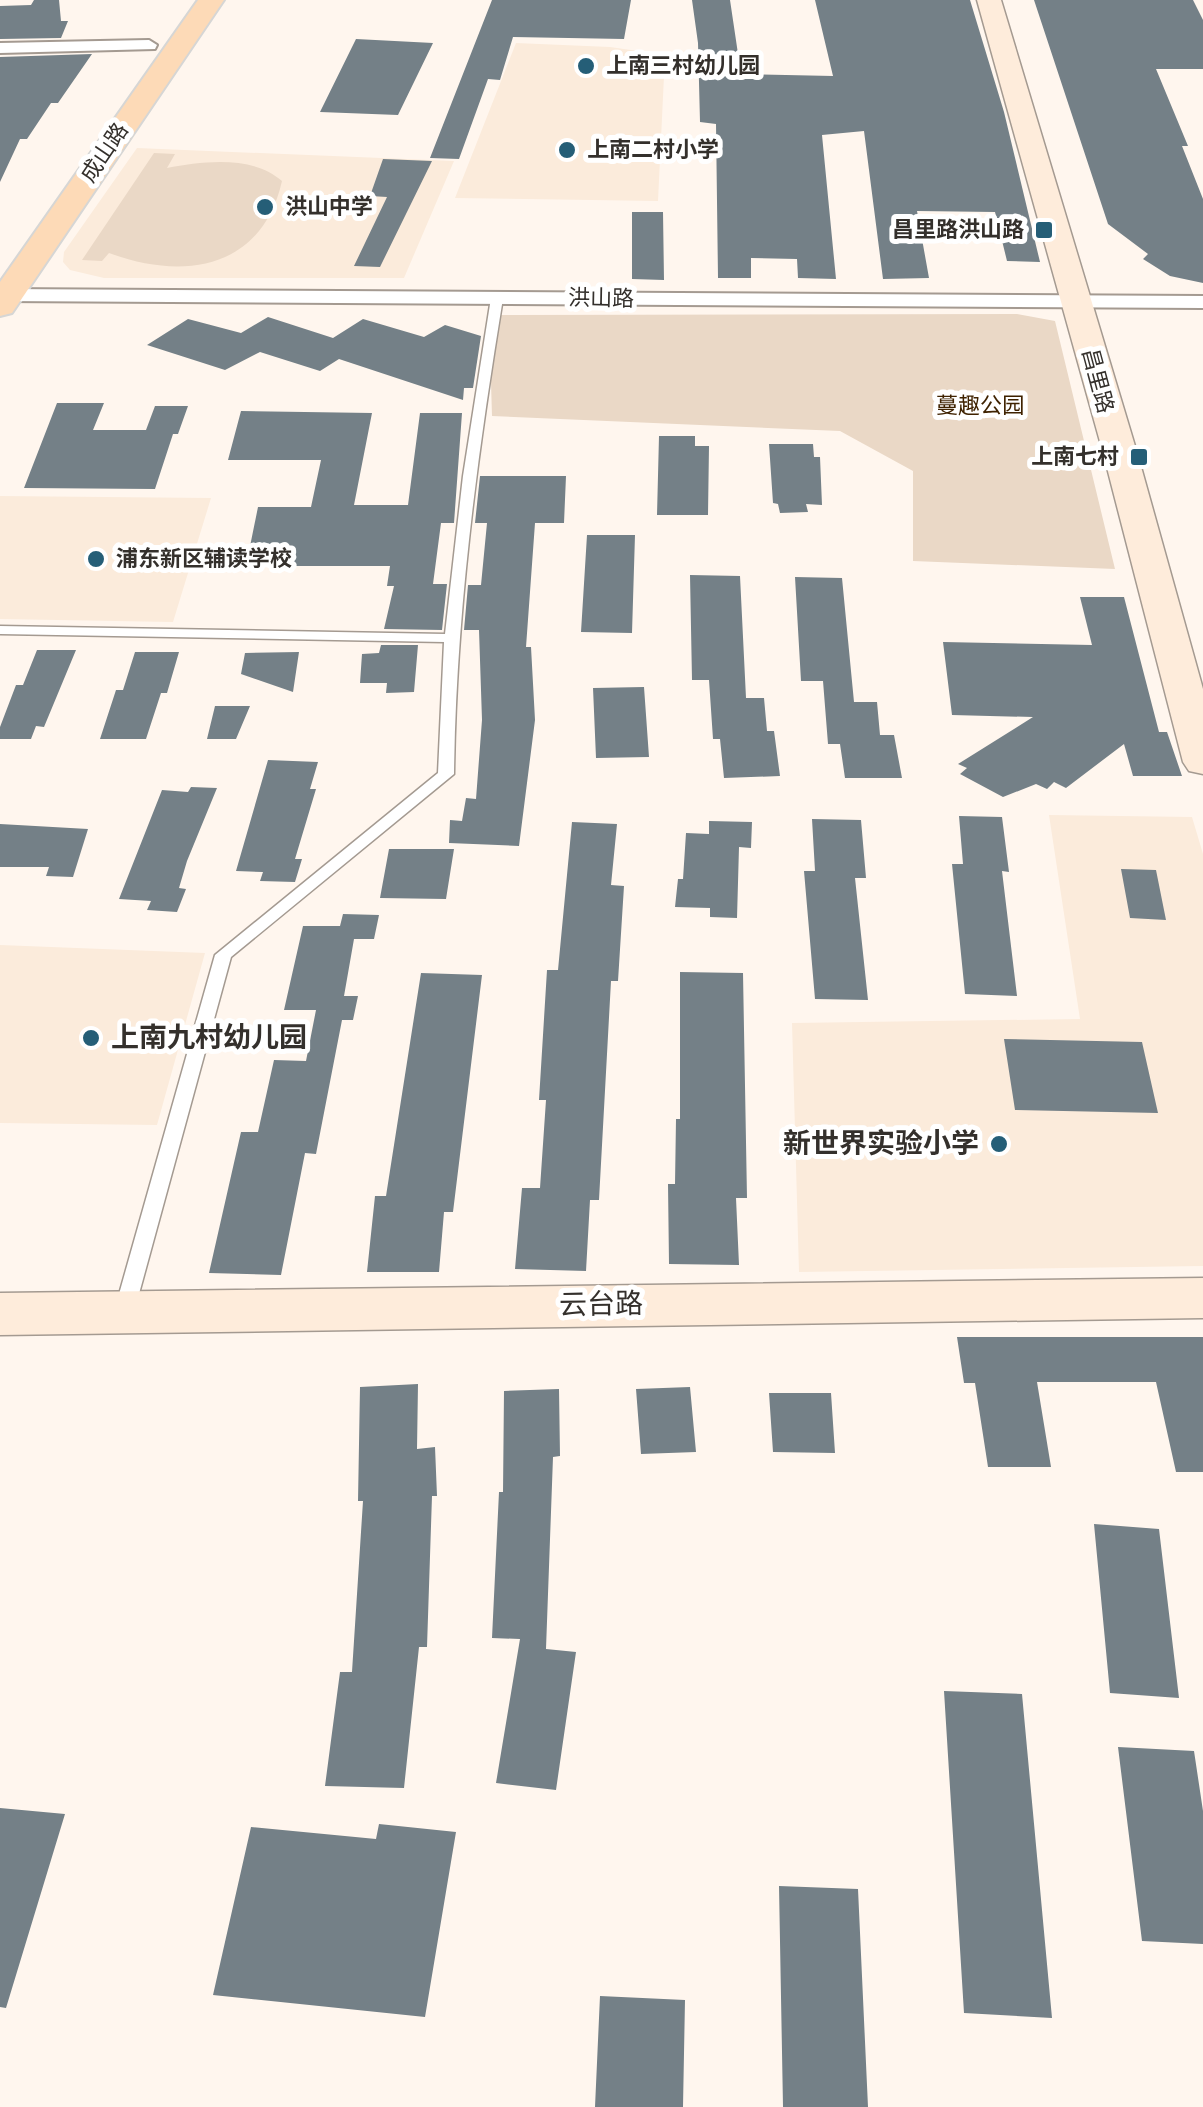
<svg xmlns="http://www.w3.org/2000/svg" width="1203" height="2107" font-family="'Sofia Sans Condensed','Noto Sans SC',sans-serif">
<rect width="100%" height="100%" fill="#fff6ee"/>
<path fill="#fbebdb" d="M516,43L610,47L665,55L658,201L455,198Z
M137,148L454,161L404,278H104L70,270L63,262L64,252Z
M0,496L211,498L173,622L0,619Z
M1049,815L1192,817L1203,854V1266L799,1272L792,1023L1080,1019Z
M0,945L205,953L157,1125L0,1123Z"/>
<path fill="#ead8c6" d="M154,153L175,154L167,168C204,161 252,155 282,181C262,269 184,281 109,253L102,261L82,260Z
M1017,314L1055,321L1115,569L913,561V471L840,431L492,416L490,350L500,315Z"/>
<path fill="#748087" d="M34,0H59L61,21H68L61,38L0,39V6L31,5Z
M492,0H631L624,39L513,37L500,80L488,79L459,159L430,158Z
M692,0H730L741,74L833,76L815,0H970L1004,112L1040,262L1007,261L995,212L917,211L929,278L883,279L864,131L822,135L836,279L798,278L797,259L751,258V278H718L716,124L700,122L698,43Z
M1034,0H1193L1203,20V69H1156L1188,146H1182L1203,199V283L1170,276L1143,259L1148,254L1108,224Z
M356,39L433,43L398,115L320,112Z
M92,54L58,103H51L27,139H20L0,182V57Z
M383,159L432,161L380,267L354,266L387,197L370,196Z
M632,212H663L664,280L632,279Z
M268,317L333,338L363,319L424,337L445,325L481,336L473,388H464L463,400L339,359L320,371L260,352L225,370L147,345L188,319L241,333Z
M57,403H104L93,430H146L155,406H188L178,434H173L155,489L24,488Z
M241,411L372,413L354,505H408L420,413H462L454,523H441L433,584H447L442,630L384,629L394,586H387L390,566H246L258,507H311L321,460H228Z
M659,436H695V446H709L708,515H657Z
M769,444H813L814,457H820L822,505L806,504L808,512L780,513L778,504L773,503Z
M480,476H566L564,523H535L526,647H531L535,720L519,846L449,843L450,820L462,821L466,798L476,799L482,720L479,630H464L468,585H481L487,523H475Z
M587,535H635L632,633L581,632Z
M690,575L740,576L746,698H764L767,731H774L780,776L724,778L720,739H713L709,680H692Z
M795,577L842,578L854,702H877L880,735H894L902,778H845L840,744H828L823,681H801Z
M1080,597H1124L1159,732H1167L1182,776H1133L1124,744L1066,788L1054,782L1047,789L1036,784L1003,797L960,774L967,768L958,764L1033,717L952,715L943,642L1092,645Z
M381,645H418L414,692L386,693L387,683H360L362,654L379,653Z
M37,650H76L44,727L36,726L31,739H0V727L16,685H23Z
M135,652H179L167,693H161L146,739H100L116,690H123Z
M299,652L293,692L241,674L245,653Z
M644,687L649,757L596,758L593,688Z
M215,706H250L236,739H207Z
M268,760L318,762L310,789H316L295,859H302L295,882L260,881L263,872L236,871Z
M191,787L217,788L187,861L179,888L186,889L177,912L147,910L151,901L119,899L162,790L188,792Z
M959,816L1002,817L1009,872L1002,871L1017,996L965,994L952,864H963Z
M812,819L861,820L866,878H855L868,1000L815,999L804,871H815Z
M709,821L752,822L751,848L739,847L737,918L710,917V908L675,907L678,879H683L686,833L709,834Z
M572,822L617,824L611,885L624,886L618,981H611L599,1200H590L586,1271L515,1269L522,1188H540L546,1100H539L547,970H558Z
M0,824L88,829L73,877L46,876L49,867H0Z
M389,849H454L446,899L380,898Z
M1121,869L1156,870L1166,920L1130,918Z
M343,914L379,915L374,939H354L344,996H358L353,1020H342L316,1154L305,1153L281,1275L209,1273L241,1132H258L274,1060L306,1061L316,1010H284L303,926H340Z
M680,972L743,973L747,1198H736L739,1265L669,1264L668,1184H675L676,1119H680Z
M421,973L482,975L453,1212H444L439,1272H367L375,1196H386Z
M1004,1039L1142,1042L1158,1113L1015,1110Z
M957,1337H1203V1472H1176L1156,1382H1037L1051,1467H988L975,1383H964Z
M418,1384L417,1449L435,1447L437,1496H432L427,1647H419L404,1788L325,1786L340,1672H352L363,1501H358L360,1387Z
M690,1387L696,1452L641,1454L636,1389Z
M559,1389L560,1456L553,1457L546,1649L576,1652L556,1790L496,1783L520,1639L492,1638L499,1492H503L504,1391Z
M769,1393H831L835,1453L773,1452Z
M1094,1524L1159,1529L1179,1698L1110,1693Z
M944,1691L1022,1694L1052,2018L964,2013Z
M1118,1747L1194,1751L1203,1811V1944L1142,1941Z
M0,1808L65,1814L6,2008L0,2007Z
M379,1824L456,1832L425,2017L213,1995L251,1827L376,1839Z
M779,1886L858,1889L868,2107H783Z
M600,1996L685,2000L683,2107H595Z"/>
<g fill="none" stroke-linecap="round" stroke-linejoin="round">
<g stroke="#a49a91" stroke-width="3">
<path id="lane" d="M497,295L503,298C477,456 456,614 454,774L231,957L134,1312L131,1317L124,1320L117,1317L114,1312L215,955L438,773L444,642L0,634V626L445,634L463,476L491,298Z"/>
</g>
<g stroke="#a49a91" stroke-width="4">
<path id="street" d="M149,40L157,45L155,49L0,53V43Z
M0,289L1203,296V308L0,301Z"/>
</g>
<g stroke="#a49a91" stroke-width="3">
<path id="secondary" d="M977,0H1001L1138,456L1203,689V774L1189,771L1183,762L1104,456Z
M1203,1278V1318L0,1335V1293Z"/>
</g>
<g stroke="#d6d6d5" stroke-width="4">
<path id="primary" d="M198,0H224L12,313L0,316V282Z"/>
</g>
<use href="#lane" fill="#fff" fill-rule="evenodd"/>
<use href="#street" fill="#fff" fill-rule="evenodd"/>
<use href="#secondary" fill="#feecdb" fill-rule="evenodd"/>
<use href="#primary" fill="#fddab7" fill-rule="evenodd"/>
</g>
<g fill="#255e77" stroke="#fff" stroke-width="4">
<circle cx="586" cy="66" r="10"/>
<circle cx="567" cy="150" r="10"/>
<circle cx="265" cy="207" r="10"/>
<rect x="1034" y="220" width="20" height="20" rx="5"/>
<rect x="1129" y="447" width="20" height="20" rx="5"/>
<circle cx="96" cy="559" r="10"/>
<circle cx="91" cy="1038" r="10"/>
<circle cx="999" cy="1144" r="10"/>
</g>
<g text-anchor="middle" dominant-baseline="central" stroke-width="10" stroke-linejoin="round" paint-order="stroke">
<g font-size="22" font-weight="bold" fill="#34302c" stroke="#fff" text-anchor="start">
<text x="606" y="66">上南三村幼儿园</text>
<text x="587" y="150">上南二村小学</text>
<text x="285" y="207">洪山中学</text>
<text x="1024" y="230" text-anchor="end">昌里路洪山路</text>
<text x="1119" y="457" text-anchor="end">上南七村</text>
<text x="116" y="559">浦东新区辅读学校</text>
</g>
<g font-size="22" fill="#34302c" stroke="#fff">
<text transform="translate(105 153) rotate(-56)">成山路</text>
<text transform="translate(601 299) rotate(1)">洪山路</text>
<text transform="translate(1097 381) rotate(75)">昌里路</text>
</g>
<g font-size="22" fill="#3f2200" stroke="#fff">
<text x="980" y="406">蔓趣公园</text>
</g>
<g font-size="28" font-weight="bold" fill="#34302c" stroke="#fff" text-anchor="start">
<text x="111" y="1038">上南九村幼儿园</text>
<text x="979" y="1144" text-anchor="end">新世界实验小学</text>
</g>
<g font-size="28" fill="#34302c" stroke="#fff">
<text transform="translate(601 1305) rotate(-1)">云台路</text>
</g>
</g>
</svg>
